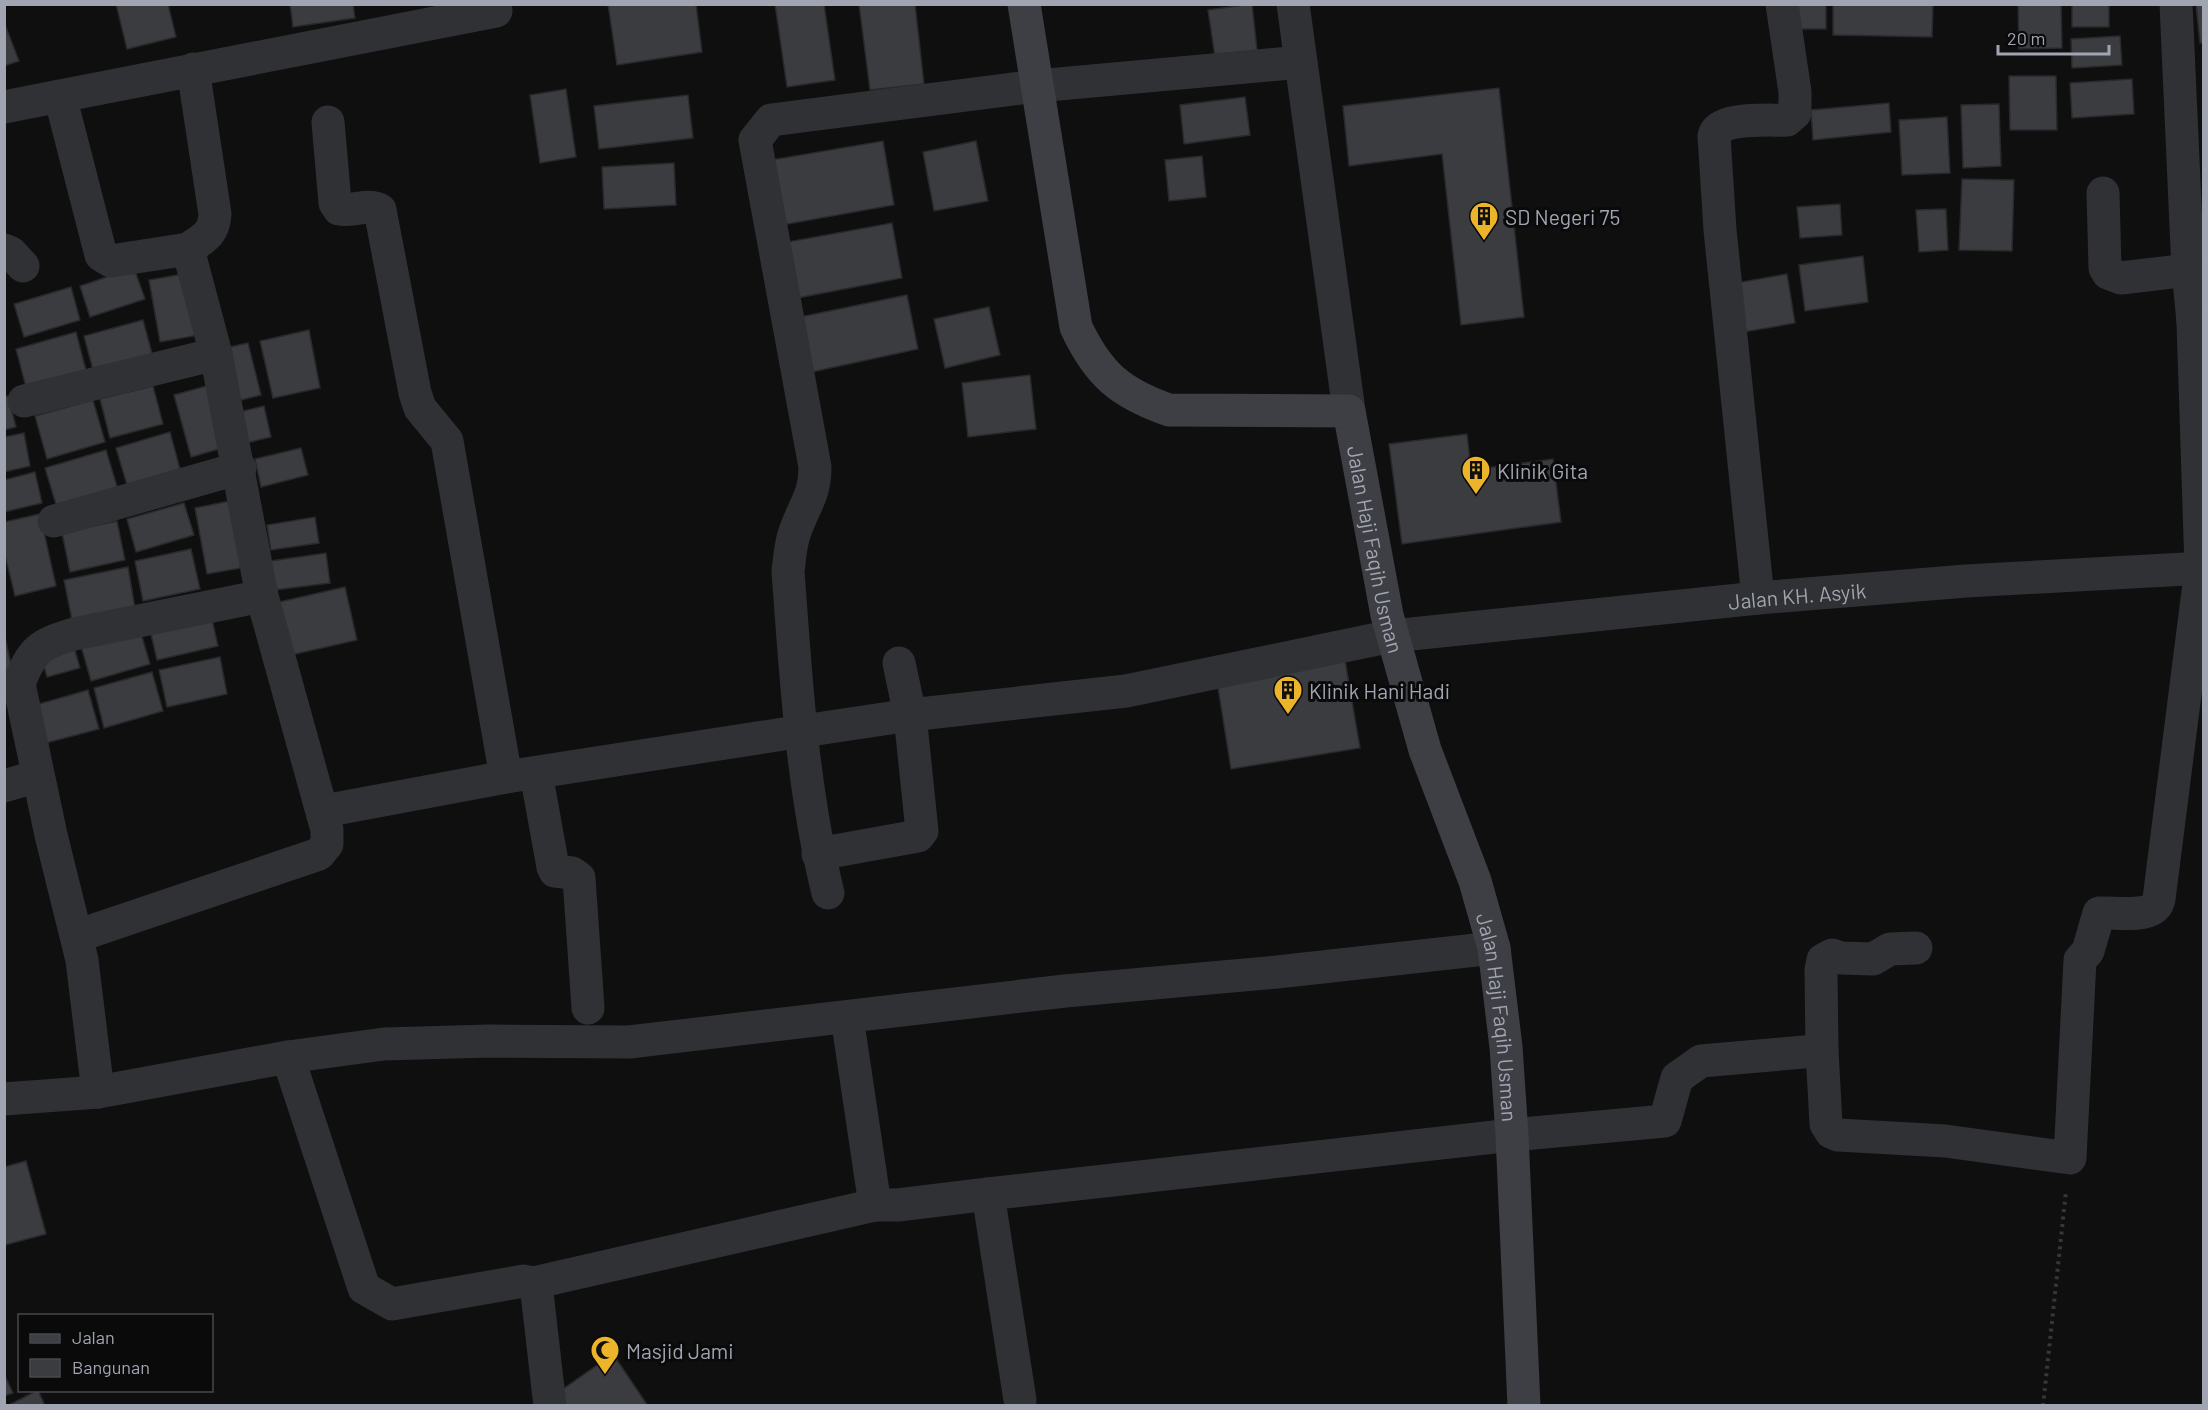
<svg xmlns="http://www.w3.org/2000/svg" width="2208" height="1410" font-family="Barlow,sans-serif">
<rect width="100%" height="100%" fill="#0f0f10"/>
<path fill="#3b3c40" stroke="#29292c" stroke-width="1.5" d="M116,4H168L176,37L127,49Z
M290,4H353L355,18L293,27Z
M608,4H696L702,52L617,65Z
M775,4H824L835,80L787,87Z
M859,4H915L924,84L870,90Z
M1252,4L1257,50L1215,57L1208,10Z
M1792,4H1826V29H1792Z
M1833,4H1933L1932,37L1833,35Z
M2018,4H2061L2062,48L2019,49Z
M2072,4H2109V27H2072Z
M2196,4H2204V43H2200Z
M4,22L19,61L4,66Z
M2120,36L2122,65L2072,68L2071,39Z
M2009,76H2056L2057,130H2010Z
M2132,79L2134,114L2072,118L2070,83Z
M1499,88L1524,317L1461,325L1442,154L1349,166L1343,106Z
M566,89L576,157L540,163L530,95Z
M688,95L693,138L599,149L594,106Z
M1245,97L1250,135L1184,144L1180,105Z
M1889,103L1891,132L1813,140L1811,110Z
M1999,104L2001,166L1963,168L1961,105Z
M1947,117L1950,173L1902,175L1899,120Z
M883,141L894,205L782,225L771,160Z
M976,141L988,201L934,211L923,152Z
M1202,156L1206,197L1169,201L1165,160Z
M674,163L676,205L604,209L602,167Z
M1962,179L2014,180L2012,251L1959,250Z
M1840,204L1842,235L1800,238L1797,207Z
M1946,209L1948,250L1919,252L1916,210Z
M892,223L902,278L792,299L782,243Z
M1863,256L1868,302L1805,311L1799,265Z
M134,268L145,299L90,317L80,286Z
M188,273L199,335L160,342L149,280Z
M1787,274L1795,323L1744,332L1736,283Z
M71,287L80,320L24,337L14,304Z
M907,295L918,349L807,373L795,318Z
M989,307L1000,355L945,368L934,319Z
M143,320L153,357L94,374L84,336Z
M309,330L320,388L273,398L260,341Z
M76,332L87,374L27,391L16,349Z
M248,343L261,395L233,402L221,349Z
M1030,375L1036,429L968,437L962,383Z
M210,385L226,447L191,457L174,395Z
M153,386L163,424L110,438L100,399Z
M8,396L16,427L4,430V397Z
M93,400L105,442L47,459L35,416Z
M264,406L271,437L242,444L235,413Z
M170,432L180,469L127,485L116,448Z
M24,433L30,466L4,472V437Z
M1467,434L1471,470L1553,459L1561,522L1402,544L1389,444Z
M301,448L308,475L261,487L255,459Z
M106,450L119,493L58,511L45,468Z
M35,472L42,503L4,512V480Z
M235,500L247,567L207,574L195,508Z
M184,503L194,535L136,552L127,519Z
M40,514L56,586L15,596L4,551V522Z
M315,517L319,543L271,550L267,525Z
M117,521L125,560L70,572L62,533Z
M191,549L200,589L143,601L135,561Z
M326,553L330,583L275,590L271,561Z
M128,567L135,608L72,620L64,580Z
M345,587L357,640L291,655L279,602Z
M211,615L218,646L157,660L150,630Z
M140,630L150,664L91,681L81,646Z
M4,633L14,678L4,680Z
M74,647L80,668L47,677L41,656Z
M220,657L227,694L167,707L159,670Z
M1345,660L1360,748L1231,769L1217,681Z
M152,672L163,711L104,728L94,688Z
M88,690L99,729L42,744L32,706Z
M26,1161L46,1234L5,1245L4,1167Z
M613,1354L648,1406H559L553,1396Z
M4,1374L13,1393L4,1396Z
M38,1390L45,1406H9V1405Z"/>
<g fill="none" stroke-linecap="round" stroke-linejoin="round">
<path stroke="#36373c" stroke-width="4" stroke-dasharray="3 4.5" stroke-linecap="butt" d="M2043,1406L2066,1191"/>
<g stroke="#303135" stroke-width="33">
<path d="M1293,4L1349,411"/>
<path d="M2176,4L2188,270L2193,322"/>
<path d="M60,96L101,255L111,261L188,249L216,354L262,596L327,830V844L319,854L77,936"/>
<path d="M4,107L496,11"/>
<path d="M328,122L335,203L339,209C352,212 369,203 380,210L415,393L420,408L447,441L506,777"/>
<path d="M2103,193L2105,268L2108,273L2121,278L2188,270"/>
<path d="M188,249C204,238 214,234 215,214L193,69"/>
<path d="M4,250L11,253L23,266"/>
<path d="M24,401L216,354"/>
<path d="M54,521L240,468"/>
<path d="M1758,598L1720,230L1714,136C1718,116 1769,121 1787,120L1795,113V92L1782,4"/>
<path d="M19,684L51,835L82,960L98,1092"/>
<path d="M4,686L19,684C32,649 40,644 74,634L262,596"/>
<path d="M536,773L553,867L555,871L572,873L579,878L588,1008"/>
<path d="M4,786L38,776"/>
<path id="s1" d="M324,811L506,777L790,733L910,715L1126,691L1392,636L1758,598L1966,581L2204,568"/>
<path d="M818,854L918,836L922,831L910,715L899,663"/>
<path d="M828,893C802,787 796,679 788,571C790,557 790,543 796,529C805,504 815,495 815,467L755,140L771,120L1037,86L1301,62"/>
<path d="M847,1017L875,1205H898L988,1194"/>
<path d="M1822,1051L1821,970L1823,960L1832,955L1841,958L1873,959L1890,949L1916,948"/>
<path d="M288,1057L364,1288L392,1304L524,1281L533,1283L537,1293L550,1406"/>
<path d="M4,1099L98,1092L288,1057L384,1044L489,1041L629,1042L1065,991L1277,972L1494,948"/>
<path d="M533,1283L875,1205"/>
<path d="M1020,1400L988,1194L1512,1135L1665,1121L1677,1078L1701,1061L1815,1051H1822L1826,1124L1831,1132L1838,1135L1945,1141L2070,1158L2080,960L2088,951L2099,913C2117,912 2155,920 2159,899L2201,568L2193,322L2204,321"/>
</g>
<path stroke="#3e3f45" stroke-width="33" id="s2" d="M1024,4L1076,327C1098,374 1120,393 1169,410L1349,411L1387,615L1425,750L1475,881L1494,948L1506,1047L1512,1135L1524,1406"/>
</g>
<defs>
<g id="building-pin" transform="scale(1.5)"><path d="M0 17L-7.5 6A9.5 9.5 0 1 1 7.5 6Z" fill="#ecb42b" stroke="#0a0a0b"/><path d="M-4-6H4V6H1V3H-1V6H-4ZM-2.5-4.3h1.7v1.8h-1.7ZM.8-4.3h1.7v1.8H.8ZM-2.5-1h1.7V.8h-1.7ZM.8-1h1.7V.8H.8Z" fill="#111"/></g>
<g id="mosque-pin" transform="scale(1.5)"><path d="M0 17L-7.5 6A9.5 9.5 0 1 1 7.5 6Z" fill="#ecb42b" stroke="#0a0a0b"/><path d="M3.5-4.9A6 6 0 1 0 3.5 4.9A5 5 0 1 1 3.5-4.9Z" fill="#111"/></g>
</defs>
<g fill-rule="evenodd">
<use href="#building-pin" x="1484" y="216"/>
<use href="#building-pin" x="1476" y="470"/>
<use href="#building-pin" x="1288" y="690"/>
<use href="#mosque-pin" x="605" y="1350"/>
</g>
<g text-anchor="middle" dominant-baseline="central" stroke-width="6" stroke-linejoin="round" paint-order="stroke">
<g font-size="21" fill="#a0a5b1" stroke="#0a0a0b" text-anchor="start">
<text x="1505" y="216">SD Negeri 75</text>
<text x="1497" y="470">Klinik Gita</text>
<text x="1309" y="690">Klinik Hani Hadi</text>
<text x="626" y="1350">Masjid Jami</text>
</g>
<g font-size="21" fill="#a0a5b1" stroke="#0a0a0b">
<text stroke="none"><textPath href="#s2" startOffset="777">Jalan Haji Faqih Usman</textPath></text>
<text stroke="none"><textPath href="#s1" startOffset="1490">Jalan KH. Asyik</textPath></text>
<text stroke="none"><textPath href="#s2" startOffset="1263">Jalan Haji Faqih Usman</textPath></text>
</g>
</g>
<rect width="2208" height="1410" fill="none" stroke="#a0a5b1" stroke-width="12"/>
<rect x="18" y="1314" width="195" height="78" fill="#0a0a0b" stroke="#46484d" stroke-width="1.5"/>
<rect x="30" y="1334" width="30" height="9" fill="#3e3f45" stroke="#46484d" stroke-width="1.5"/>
<text x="72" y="1344" font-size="18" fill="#a0a5b1">Jalan</text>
<rect x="30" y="1359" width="30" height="18" fill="#3b3c40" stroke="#46484d" stroke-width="1.5"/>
<text x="72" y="1374" font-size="18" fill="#a0a5b1">Bangunan</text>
<path d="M1998 45v9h111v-9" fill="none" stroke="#a0a5b1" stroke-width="3"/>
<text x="2007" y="45" font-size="18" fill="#a0a5b1" stroke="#0a0a0b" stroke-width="4.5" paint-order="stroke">20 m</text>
</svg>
